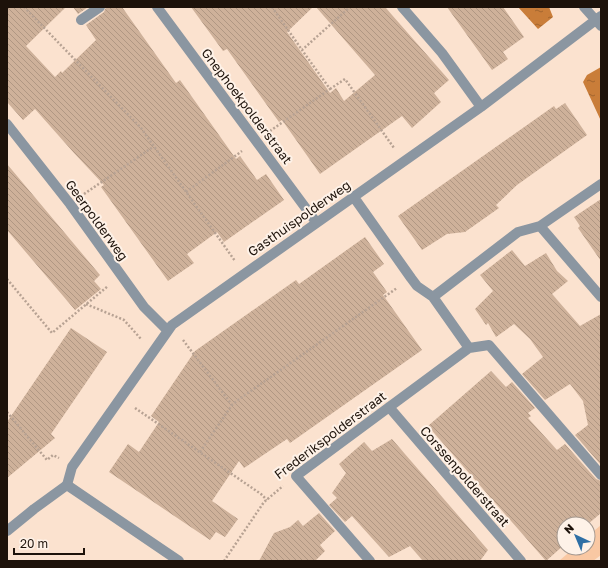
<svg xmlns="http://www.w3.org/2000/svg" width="608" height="568" font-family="'Golos Text',sans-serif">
<defs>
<pattern id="water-ripples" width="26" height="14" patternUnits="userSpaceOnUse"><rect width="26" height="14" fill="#c97d39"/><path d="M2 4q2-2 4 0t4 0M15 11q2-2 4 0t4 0" fill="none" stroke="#a3652e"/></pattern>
<pattern id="building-back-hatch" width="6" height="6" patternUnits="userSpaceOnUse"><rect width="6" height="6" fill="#ceb19a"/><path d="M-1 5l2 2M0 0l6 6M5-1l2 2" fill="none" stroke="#b09783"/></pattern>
</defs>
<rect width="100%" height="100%" fill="#fbe2cf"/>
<path fill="#f9c8a3" d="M601,525V555L593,561H559L574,548H588V536Z"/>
<path fill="url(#water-ripples)" d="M518,7H549L553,17L538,29Z
M601,67V121L583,82L587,75Z"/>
<path fill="url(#building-back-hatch)" d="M7,7H66L26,46L55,77L61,71L62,73L96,40L86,25L104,12L106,7H122L176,83L180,80L236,159L240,156L257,180L266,174L284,200L224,242L217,232L187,254L194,263L168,281L101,187L104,185L74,153L35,109L23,120L7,102Z
M73,7H88L78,14Z
M191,7H313L287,32L330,93L336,88L344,101L375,75L316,7H385L449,80L434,93L441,102L412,128L402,116L320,174L282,120L279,122L227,49L223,51Z
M447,7H503L524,37L503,52L508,59L492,70Z
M565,103L587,135L517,185L496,205L499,208L465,232L447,234L422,250L398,216L554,106L556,109Z
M7,164L100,275L94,281L101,289L75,310L7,230Z
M601,199V261L578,228L580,226L574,217Z
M365,237L384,264L373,272L387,292L383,295L422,350L290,443L287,439L244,468L239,461L212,501L238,519L225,537L216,532L210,540L109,472L128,444L139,452L159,422L151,416L195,351L296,280L299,284Z
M512,250L525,266L546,253L557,271L568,281L552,294L580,326L601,314V465L575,435L588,425L583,401L570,384L545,400L522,374L543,357L530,339L514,324L496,337L488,323L486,325L475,309L493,291L480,275Z
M71,328L107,352L51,434L55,438L7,478V422Z
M491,371L506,387L512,382L535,408L528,413L531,416L528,418L557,450L565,444L596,479L601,481V513L588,524H564V545L546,561L428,426Z
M392,439L488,550L480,561H423L410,546L389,557L352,516L345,522L329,505L337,498L332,493L346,473L339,464L364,442L372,451Z
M319,513L335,531L320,545L325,551L315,561H259L274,533L290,527L298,520L303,526Z"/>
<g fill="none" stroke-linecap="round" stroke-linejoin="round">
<path stroke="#b7a293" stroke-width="2.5" stroke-dasharray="2 2" stroke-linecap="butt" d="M24,7L141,128L235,261
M272,7L302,50L350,7
M330,89L345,79L394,148
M270,131L330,89L302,50
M186,192L242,151
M84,194L153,147
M7,279L52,333L108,286
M86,304L124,320L141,339
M183,340L232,405
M135,408L261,494L267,500
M7,412L47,460L53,455L59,458
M200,452L232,405L238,400L397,288
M224,561L264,502L283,486"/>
<path stroke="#8b96a1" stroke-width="10" d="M157,7L316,222
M402,7L442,53L481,107
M584,7L601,26
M81,20L100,7
M7,124L70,204L144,307L167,330
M353,196L411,278L417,286L433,297L469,348L489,345L601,475
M540,226L601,184
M433,297L518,232L540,226L601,297
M389,407L521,561
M67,485L72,467L172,325L481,107L601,16
M370,561L296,476L469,348"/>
<path stroke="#8b96a1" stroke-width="10" d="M7,531L34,509L67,485L179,561"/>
</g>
<g text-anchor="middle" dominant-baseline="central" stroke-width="4" stroke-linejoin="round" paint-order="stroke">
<g font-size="13" fill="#1d120a" stroke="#fef2e8">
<text transform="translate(247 106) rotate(53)">Gnephoekpolderstraat</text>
<text transform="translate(299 218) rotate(-35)">Gasthuispolderweg</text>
<text transform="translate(97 220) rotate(54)">Geerpolderweg</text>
<text transform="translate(330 435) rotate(-37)">Frederikspolderstraat</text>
<text transform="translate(465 476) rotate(49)">Corssenpolderstraat</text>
</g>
</g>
<rect width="608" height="568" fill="none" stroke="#1d120a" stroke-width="16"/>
<g transform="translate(576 536) rotate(316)"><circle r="19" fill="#fef2e8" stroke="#a4988f"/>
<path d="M0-3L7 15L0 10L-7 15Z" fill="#2e6fa5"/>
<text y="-6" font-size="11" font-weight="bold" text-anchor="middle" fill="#1d120a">N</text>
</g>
<path d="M14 548v6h70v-6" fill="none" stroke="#1d120a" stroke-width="2"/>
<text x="20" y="548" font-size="12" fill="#1d120a" stroke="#fef2e8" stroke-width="3" paint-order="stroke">20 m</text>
</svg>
